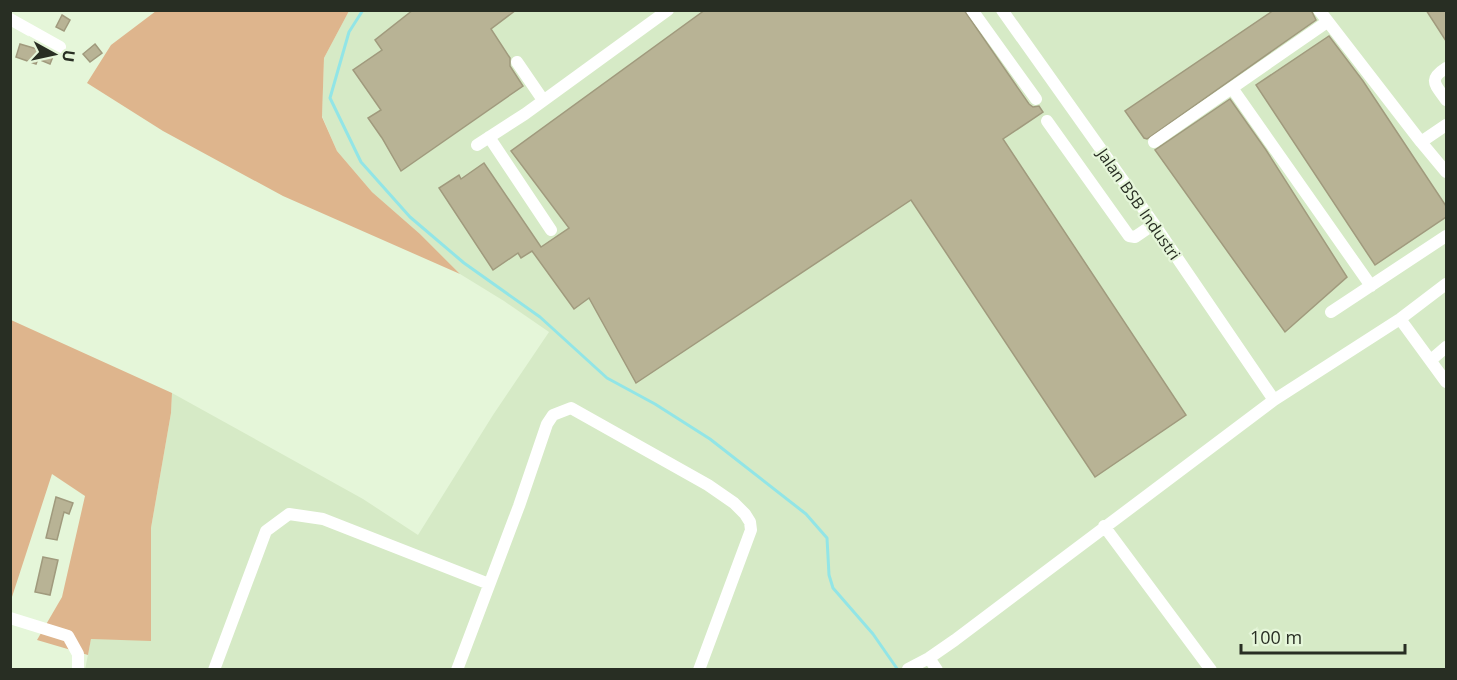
<svg xmlns="http://www.w3.org/2000/svg" width="1457" height="680" font-family="'Open Sans',sans-serif">
<rect width="100%" height="100%" fill="#e5f6d9"/>
<path fill="#d6eac6" d="M349,11H1446V669L85,670L91,639L151,640V528L171,413L172,393L363,499L418,535L493,415L549,332L504,301L460,274L420,234L372,192L337,151L322,116L324,58Z"/>
<path fill="#deb58d" d="M156,11H349L324,58L322,117L337,151L372,192L420,234L460,274L283,196L163,131L87,83L111,45Z
M11,320L172,393L171,413L151,528V641L91,639L88,655L37,640L62,597L85,496L52,474L11,600Z"/>
<g fill="none" stroke-linecap="round" stroke-linejoin="round">
<path stroke="#92e5e6" stroke-width="3" d="M363,10L349,32L330,98L361,162L410,217L464,263L540,317L607,378L655,404L710,439L806,514L827,538L829,575L833,588L873,634L898,670"/>
</g>
<path fill="#b8b395" stroke="#a09a7d" stroke-width="1.5" d="M413,10H516L491,29L510,58V66L523,86L401,171L382,138L368,118L381,110L353,70L382,50L375,40Z
M705,10H964L1029,104L1033,107L1039,106L1043,112L1003,139L1186,415L1095,477L911,200L636,383L589,298L574,309L532,251L521,258L518,253L493,270L439,188L459,175L461,179L484,163L541,247L569,228L511,151Z
M1274,10H1311L1316,20L1147,139L1144,138L1125,111Z
M1426,10H1446V41Z
M62,15L70,20L64,31L56,27Z
M1329,36L1363,81L1446,206V217L1375,265L1256,85Z
M20,44L54,54L50,64L38,59L36,64L16,57Z
M95,44L102,53L90,62L83,54Z
M1230,99L1266,150L1347,277L1285,332L1155,150Z
M56,497L73,503L69,514L64,512L57,540L46,538Z
M43,557L58,560L50,595L35,592Z"/>
<g fill="none" stroke-linecap="round" stroke-linejoin="round">
<path stroke="#fff" stroke-width="12" d="M972,10L1036,99
M1002,10L1154,224L1274,400
M1319,10L1421,142L1446,125
M10,19L60,47
M517,62L543,100
M1446,68C1427,80 1436,85 1446,100
M1232,88L1371,286
M1047,121L1129,236L1135,237L1154,224
M489,137L551,230
M1154,142L1327,22
M1421,142L1446,172
M477,145L525,114L668,10
M1331,312L1446,236
M1400,319L1446,382
M1431,360L1446,347
M1104,526L1211,670
M10,618L68,636L78,654V670
M929,658L937,670
M908,669L929,658L955,640L1274,400L1400,319L1446,284
M214,670L266,531L289,514L323,519L489,584
M457,670L519,506L547,424L553,415L571,408L708,485L734,503L745,514L750,522L751,530L699,670"/>
</g>
<g text-anchor="middle" dominant-baseline="central" stroke-width="4.5" stroke-linejoin="round" paint-order="stroke">
<g font-size="16" fill="#282e23" stroke="#e5f6d9">
<text transform="translate(1139 204) rotate(55)">Jalan BSB Industri</text>
</g>
</g>
<rect width="1457" height="680" fill="none" stroke="#282e23" stroke-width="24"/>
<g transform="translate(54 54) rotate(98)" stroke="#e5f6d9" stroke-width="4.5" paint-order="stroke">
<path d="M0-4.5L10 22L0 15L-10 22Z" fill="#282e23"/>
<text y="-9" font-size="16" font-weight="bold" text-anchor="middle" fill="#282e23">U</text>
</g>
<path d="M1241 644v9h164v-9" fill="none" stroke="#282e23" stroke-width="3"/>
<text x="1250" y="644" font-size="18" fill="#282e23" stroke="#e5f6d9" stroke-width="4.5" paint-order="stroke">100 m</text>
</svg>
